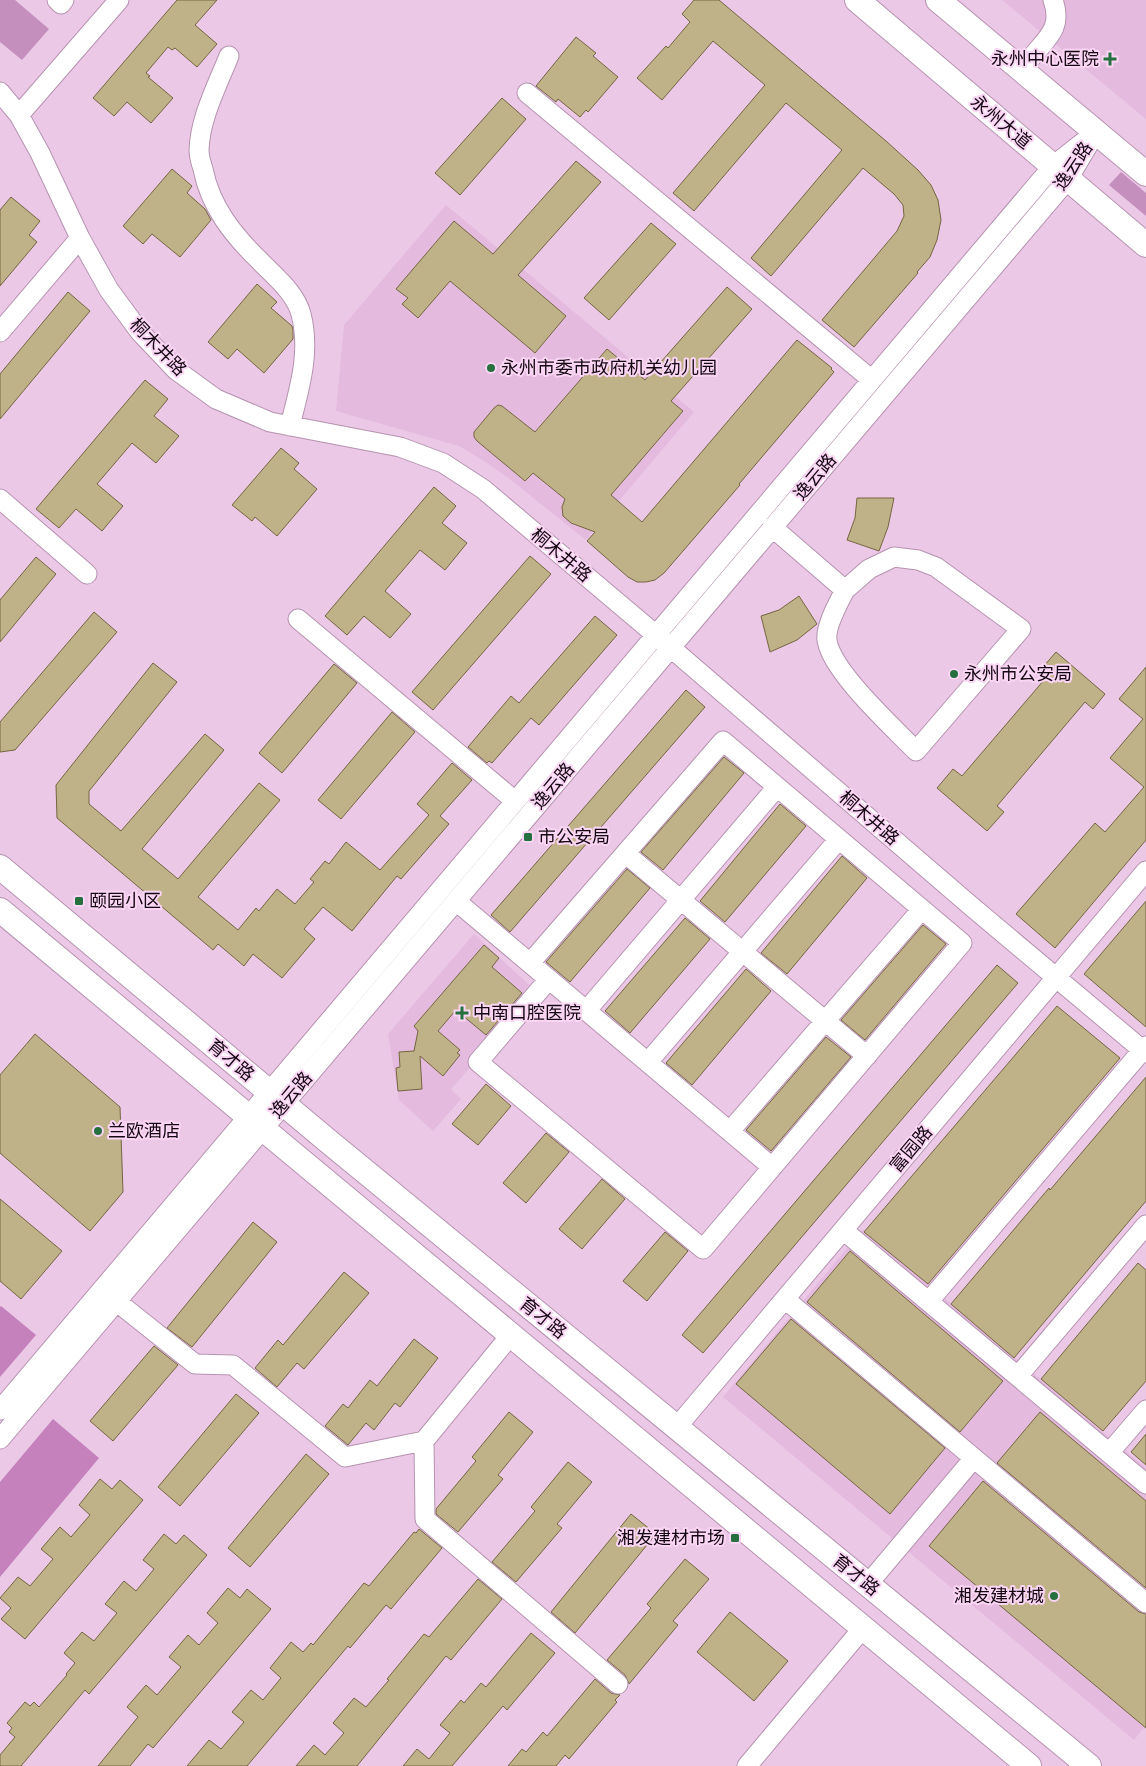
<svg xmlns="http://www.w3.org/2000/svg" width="1146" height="1766" font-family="'DM Sans','Noto Sans SC',sans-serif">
<rect width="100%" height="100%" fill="#ecc8e7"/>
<path fill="#e4bade" d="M1002,0H1146V119Z
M446,205L694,412L586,540L511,480L487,463L459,446L336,411L344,325Z
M474,934L538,993L451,1089L461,1099L433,1131L399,1100L388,1034Z
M863,1229L1146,1468V1725L1134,1740L723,1397Z"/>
<path fill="#c48fbd" d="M0,0H15L49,29L22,60L0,42Z
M1121,172L1146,193V216L1109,185Z"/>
<path fill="#c481bc" d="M1,1306L36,1335L0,1377V1307Z
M53,1419L99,1458L0,1577V1482Z"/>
<path fill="#bfb188" stroke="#746640" d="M177,0H217L195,25L217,44L197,67L175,48L172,50L168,47L146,73L150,76L148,77L173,98L151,123L127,102L114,116L93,98Z
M694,0H719L886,141L918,170L931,185L938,200L941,220L937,240L930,257L917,272L918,273L854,347L822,320L897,231L904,216L903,205L894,194L863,168L771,276L751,258L842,150L786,103L694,211L673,193L765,85L713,41L662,100L637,78L666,46L668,48L690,22L682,14Z
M576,37L596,53L593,56L618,77L588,112L586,110L580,117L558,99L556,102L536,86Z
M502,98L526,119L460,195L435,173Z
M576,161L601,182L518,275L566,316L535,353L450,281L418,318L402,304L408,298L396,289L454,221L493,254Z
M172,169L192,186L187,193L205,209L211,220L180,257L152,234L143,244L123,226Z
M11,197L40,221L29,235L37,242L0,286V210Z
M651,223L676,244L609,320L584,298Z
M257,284L277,302L271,308L292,326L293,330V339L264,373L237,349L228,359L208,342Z
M727,287L752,309L671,401L683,411L611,495L642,522L797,340L832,368L831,369L834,372L739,484L740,485L664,573L655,580L646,582H637L628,577L587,541L595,532L571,523L563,516L562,507L565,499L533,473L525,481L477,441L474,437V432L494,408L498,405L502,406L535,432L607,349L645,380Z
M68,292L90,311L0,419V374Z
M145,380L168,399L154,416L179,436L156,463L132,443L97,484L123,506L102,531L76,509L59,528L36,509Z
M281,448L299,463L294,469L317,489L277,536L255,517L252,521L232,505Z
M434,487L456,506L442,523L467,543L445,570L420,550L385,591L411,614L390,638L364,616L347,635L325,616Z
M857,498H894L888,527L879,551L847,540L855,518Z
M530,556L551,574L433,710L412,692Z
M36,557L56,574L0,642V600Z
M799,596L817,624L797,640L770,652L761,616L779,610Z
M94,612L117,632L15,750L0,752V722Z
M595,616L617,635L539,725L531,718L492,763L489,761L487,763L468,747L511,696L519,703Z
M1056,652L1105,694L1093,709L1085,702L997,806L1004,812L987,831L937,788L953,769L962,776L1050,673L1043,667Z
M153,663L177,682L89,791V804L121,831L205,734L224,750L142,849L178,879L259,783L280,800L198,897L238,930L256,908L259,911L277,889L295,904L314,882L310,879L325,861L329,864L346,842L380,870L429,815L417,804L452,763L472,780L440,816L449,824L401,879L397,876L352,931L323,907L304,929L315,939L282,978L253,954L244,966L218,944L213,950L57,818L56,785Z
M334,664L357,683L282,773L259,753Z
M1146,667V840L1055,948L1016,914L1095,823L1105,832L1144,787L1110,758L1143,719L1119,699Z
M686,690L705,707L510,932L491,915Z
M392,712L415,732L341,819L318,800Z
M724,757L744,773L663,870L641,852Z
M780,804L806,826L725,922L700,901Z
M842,856L867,878L787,974L761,953Z
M627,869L650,888L570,982L546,962Z
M1146,901V1027L1084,974Z
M685,918L710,939L630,1033L605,1011Z
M923,925L946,944L865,1040L841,1020Z
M484,945L499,958L492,967L522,993L486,1035L456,1010L438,1031L460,1050L457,1053L460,1055L443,1076L420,1056L422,1089L398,1091L396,1068L400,1067L399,1052L414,1051L418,1031L414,1026Z
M997,965L1018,983L703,1353L682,1335Z
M746,969L771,991L692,1085L666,1063Z
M1057,1006L1120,1058L928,1284L864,1232Z
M35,1034L120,1107L123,1192L90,1231L0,1153V1075Z
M826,1037L851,1057L771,1151L746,1130Z
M1146,1077V1201L1014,1358L951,1304L1049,1188L1050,1190Z
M486,1084L511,1106L478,1145L452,1124Z
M546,1133L569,1152L526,1203L503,1183Z
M602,1179L625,1199L582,1249L559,1229Z
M0,1199L62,1251L21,1299L0,1281Z
M253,1222L277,1242L192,1347L167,1328Z
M665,1232L688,1251L647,1301L623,1281Z
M850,1251L1003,1381L960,1432L807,1302Z
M1138,1263L1146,1270V1381L1103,1431L1041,1379Z
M344,1272L369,1293L304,1369L297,1363L277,1387L255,1368L278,1340L283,1345Z
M791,1319L945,1448L890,1514L736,1384Z
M414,1339L438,1358L400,1407L395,1403L374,1430L366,1423L348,1445L325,1426L343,1404L348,1408L370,1380L377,1386Z
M154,1346L178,1365L113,1441L90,1421Z
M236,1394L259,1413L180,1506L158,1487Z
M509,1412L533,1432L498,1475L503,1479L458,1532L436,1514V1509L476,1461L472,1457Z
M1040,1412L1146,1501V1588L997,1463Z
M1146,1434V1465L1131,1452Z
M306,1454L329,1474L250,1567L228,1548Z
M568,1462L592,1482L557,1524L562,1528L516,1582L492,1562L535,1511L531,1507Z
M100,1479L112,1489L120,1480L143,1500L25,1639L1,1619L11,1608L0,1598L18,1577L30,1586L53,1559L41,1549L60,1527L71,1537L90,1515L79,1505Z
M983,1481L1139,1612L1146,1614V1728L929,1546Z
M631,1514L656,1534L575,1633L551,1612Z
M419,1529L442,1548L391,1609L386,1605L350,1648L348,1646L247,1766H187L209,1740L221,1749L244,1722L232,1712L251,1690L263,1700L281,1678L270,1668L291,1642L303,1652L311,1643L313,1645L364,1583L369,1586L414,1532L416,1533Z
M164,1534L176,1544L184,1535L207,1555L89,1694L85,1690L21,1766H0V1755L15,1737L9,1732L12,1728L7,1723L25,1702L30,1706L34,1702L39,1707L67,1675L66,1674L75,1663L64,1653L82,1632L94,1641L117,1613L105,1604L124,1581L136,1591L154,1569L143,1560Z
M685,1559L709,1579L673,1621L678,1625L629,1684L625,1675L607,1660L651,1608L647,1604Z
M478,1579L502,1599L451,1660L446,1656L357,1766H296L314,1745L325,1755L344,1733L333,1723L354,1698L366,1707L389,1680L387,1679L424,1634L429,1637Z
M228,1588L240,1598L247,1589L271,1609L153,1748L148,1744L130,1766H98L138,1717L127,1707L146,1685L157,1695L181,1667L169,1657L188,1635L199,1645L218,1623L207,1613Z
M730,1612L788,1661L754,1701L697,1652Z
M531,1633L555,1653L507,1710L503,1706L452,1766H403L417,1749L429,1759L450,1733L440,1725L461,1700L464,1703L481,1683L486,1687Z
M595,1679L611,1693L620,1695L615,1700L617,1702L569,1759L565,1755L556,1766H508L522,1749L526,1752L543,1732L547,1736Z"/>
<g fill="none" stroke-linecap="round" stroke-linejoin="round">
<g stroke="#b593b0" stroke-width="21">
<path id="minor" d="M57,0L61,4L64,0
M229,56C217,86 200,118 199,150C199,156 201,163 203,169C210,206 233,235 260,261C275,277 295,292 301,314C311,353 299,389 290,426
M1031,58C1047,38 1063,28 1053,0
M0,92L19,115L40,153L80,238L109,290L140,332L176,370L216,399L270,422L400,447L443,463L483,489L656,635L971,906L1146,1053
M527,93L872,380
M19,115L119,0
M0,332L80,238
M0,499L87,574
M772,527L845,590C839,602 825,626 827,640C831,671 893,727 916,751L1021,629L936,567L918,560L894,557L869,569L845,590
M298,619L515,801
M626,854L867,1056
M456,901L772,1167
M530,963L723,741L962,943L703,1249L478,1062L549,979
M586,1011L777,787
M648,1062L839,839
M730,1131L922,909
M843,1230L1146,1484
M785,1299L1146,1603
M116,1301L195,1364L233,1365L345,1457L424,1441L510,1336
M929,1301L1146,1046
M1018,1376L1146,1225
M0,1410L1053,166L1086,140
M676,1428L1146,871
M0,1439L1068,179L1096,132
M424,1441L425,1519L618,1684
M1109,1453L1146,1410
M868,1584L974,1458
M747,1766L863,1628"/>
</g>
<g stroke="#b593b0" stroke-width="26">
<path id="major" d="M857,0L1146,245
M938,0L1146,174
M0,867L328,1141L1089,1766
M0,910L1029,1766"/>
</g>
<use href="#minor" stroke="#fff" stroke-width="19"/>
<use href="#major" stroke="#fff" stroke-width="24"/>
</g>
<g fill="#25703e" stroke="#fad5f4" stroke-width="2">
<path d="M1107.5 51.5h5v5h5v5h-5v5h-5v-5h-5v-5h5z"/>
<circle cx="491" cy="368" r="5"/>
<circle cx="954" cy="674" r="5"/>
<rect x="523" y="832" width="10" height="10" rx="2.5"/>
<rect x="74" y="896" width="10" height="10" rx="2.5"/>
<path d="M459.5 1005.5h5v5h5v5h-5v5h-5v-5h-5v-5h5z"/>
<circle cx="98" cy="1131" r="5"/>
<rect x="730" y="1533" width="10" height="10" rx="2.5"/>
<circle cx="1054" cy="1596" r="5"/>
</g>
<g text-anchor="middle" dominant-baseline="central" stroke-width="4" stroke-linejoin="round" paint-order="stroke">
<g font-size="18" fill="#130711" stroke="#fad5f4" text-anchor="start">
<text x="1099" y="59" text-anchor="end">永州中心医院</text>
<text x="501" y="368">永州市委市政府机关幼儿园</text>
<text x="964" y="674">永州市公安局</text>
<text x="538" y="837">市公安局</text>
<text x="89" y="901">颐园小区</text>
<text x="473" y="1013">中南口腔医院</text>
<text x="108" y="1131">兰欧酒店</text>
<text x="725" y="1538" text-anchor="end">湘发建材市场</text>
<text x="1044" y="1596" text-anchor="end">湘发建材城</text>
</g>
<g font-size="18" fill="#130711" stroke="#fad5f4">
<text transform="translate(1001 122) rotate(40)">永州大道</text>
<text transform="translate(1073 166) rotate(-56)">逸云路</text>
<text transform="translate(158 347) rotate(46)">桐木井路</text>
<text transform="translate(815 477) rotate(-50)">逸云路</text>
<text transform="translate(561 555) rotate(40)">桐木井路</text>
<text transform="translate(553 786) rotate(-50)">逸云路</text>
<text transform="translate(869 818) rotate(41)">桐木井路</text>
<text transform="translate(231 1060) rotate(40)">育才路</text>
<text transform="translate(291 1095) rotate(-50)">逸云路</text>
<text transform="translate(911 1149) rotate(-50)">富园路</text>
<text transform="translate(543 1318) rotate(39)">育才路</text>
<text transform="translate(856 1575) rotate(39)">育才路</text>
</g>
</g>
</svg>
